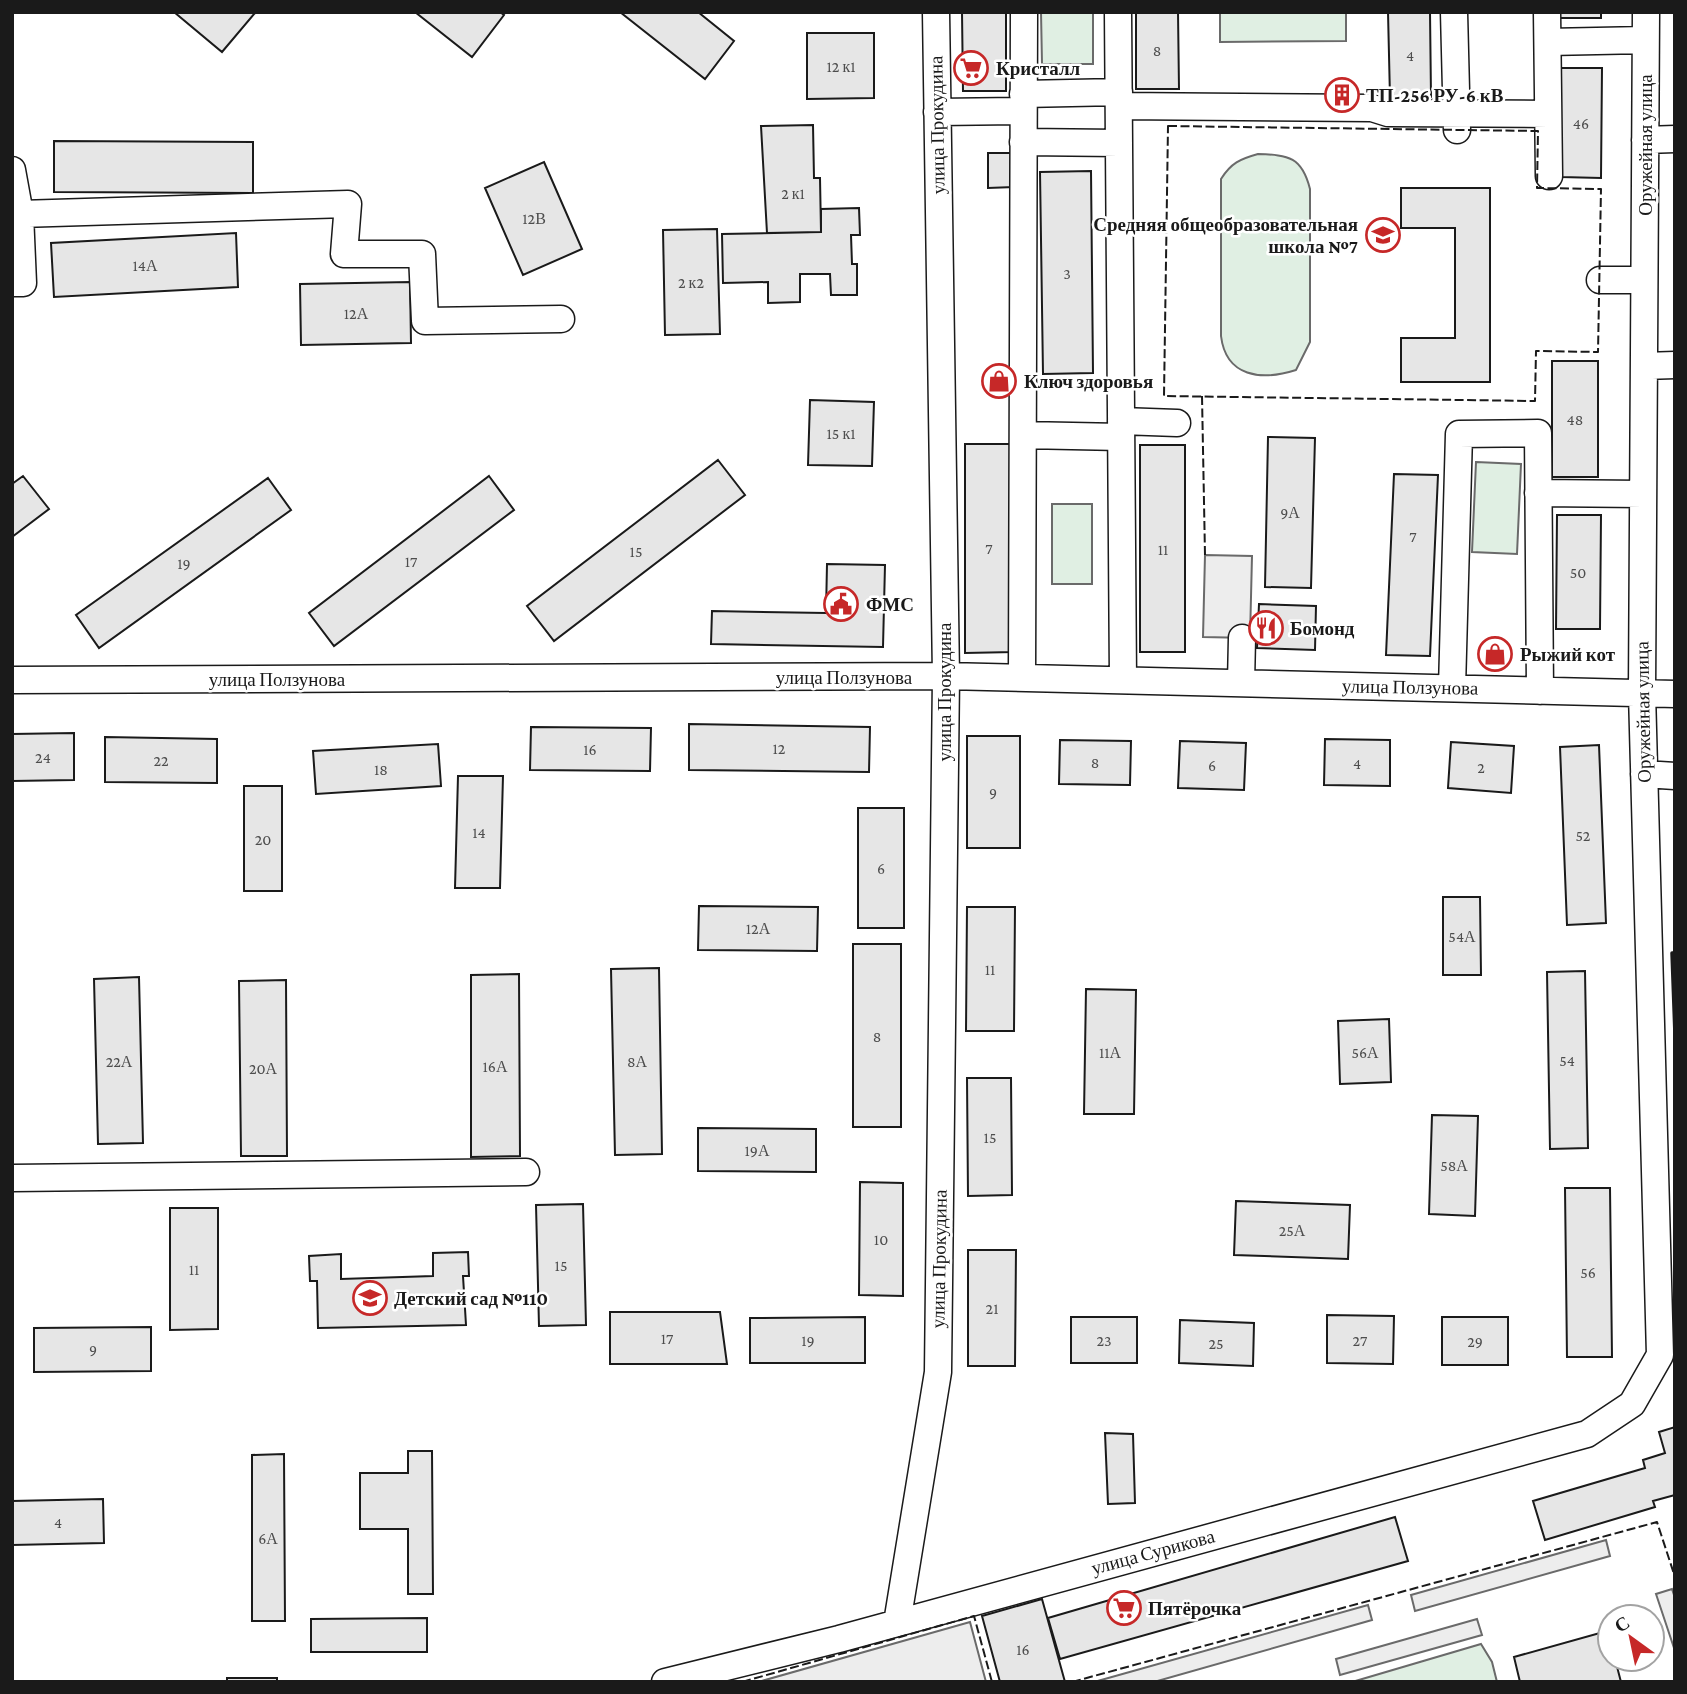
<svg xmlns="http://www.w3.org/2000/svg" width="1687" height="1694" font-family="'Crimson Pro',serif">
<rect width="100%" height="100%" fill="#fff"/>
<path fill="#e0efe3" stroke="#6a6a6a" stroke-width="2" d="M1041,12H1093V64H1042Z
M1220,12H1346V41L1220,42Z
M1258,154C1289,155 1302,157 1310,189V342L1296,370C1261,381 1226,377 1221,336V179C1231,163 1240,159 1258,154Z
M1476,462L1521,464L1517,554L1472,552Z
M1052,504H1092V584H1052Z
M1481,1644L1492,1662L1497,1682H1352Z"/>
<path fill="#ededed" stroke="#6a6a6a" stroke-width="2" d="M1205,555L1252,556L1250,638L1203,637Z
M1606,1540L1610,1556L1415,1611L1411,1595Z
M1672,1589L1675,1598V1651L1656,1594Z
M1368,1605L1372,1620L1154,1682H1094Z
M1477,1619L1482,1635L1340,1675L1336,1659Z
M970,1622L986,1682H758Z"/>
<path fill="#e6e6e6" stroke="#1a1a1a" stroke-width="2" d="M174,12H254L255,13L222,52Z
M415,12H500L504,15L472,57Z
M620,12H698L734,41L705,79Z
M962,12H1006V91H963Z
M1136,12H1178L1179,89H1136Z
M1388,12H1430L1431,97L1390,98Z
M1555,12H1601V18H1555Z
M807,33H874V98L807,99Z
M1561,68H1602L1601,178L1561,177Z
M813,125L814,178H820L821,232L767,233L761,126Z
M54,141L253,142V193L54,192Z
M988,153H1013L1014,187L988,188Z
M544,162L582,249L523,275L485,188Z
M1091,171L1093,373L1043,374L1040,172Z
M1401,188H1490V382H1401V338H1455V228H1401Z
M859,208L860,235H851L852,264H857V295H831L830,274H800V302L768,303V282L723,283L722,234L821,232V209Z
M717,229L720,334L665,335L663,230Z
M236,233L238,287L54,297L51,243Z
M410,282L411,343L301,345L300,284Z
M1552,361H1598V477H1552Z
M810,400L874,402L872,466L808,465Z
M1268,437L1315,438L1311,588L1265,587Z
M965,444H1014V652L965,653Z
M1140,445H1185V652H1140Z
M718,460L745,495L554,641L527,606Z
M1394,474L1438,475L1430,656L1386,655Z
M23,476L49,509L12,537V484Z
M489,476L514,510L334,646L309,613Z
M268,478L291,510L99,648L76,615Z
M1557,515H1601L1600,629H1556Z
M827,564L885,565L883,647L711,644L712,611L826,613Z
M1259,604L1316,606L1315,650L1257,648Z
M1485,648H1505V661L1485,660Z
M689,724L870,727L869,772L689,770Z
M531,727L651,728L650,771L530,770Z
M74,733V780L12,781V734Z
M967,736H1020V848H967Z
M105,737L217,739V783L105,782Z
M1325,739L1390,740V786L1324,785Z
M1060,740L1131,741L1130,785L1059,784Z
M1180,741L1246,743L1244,790L1178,788Z
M1451,742L1514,746L1511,793L1448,788Z
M438,744L441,786L316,794L313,751Z
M1599,745L1606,923L1567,925L1560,747Z
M458,776H503L500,888H455Z
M244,786H282V891H244Z
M858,808H904V928H858Z
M1443,897H1480L1481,975H1443Z
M699,906L818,907L817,951L698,950Z
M967,907H1015L1014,1031H966Z
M853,944H901V1127H853Z
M659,968L662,1154L615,1155L611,969Z
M1585,971L1588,1148L1550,1149L1547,972Z
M519,974L520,1156L471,1157V975Z
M139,977L143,1143L98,1144L94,979Z
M286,980L287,1156H241L239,981Z
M1086,989L1136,990L1134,1114H1084Z
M1389,1019L1391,1082L1340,1084L1338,1021Z
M967,1078H1011L1012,1195L968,1196Z
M1432,1115L1478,1116L1475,1216L1429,1214Z
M698,1128L816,1129V1172L698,1171Z
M860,1182L903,1183V1296L859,1295Z
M1565,1188H1610L1612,1357H1567Z
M1236,1201L1350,1205L1348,1259L1234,1255Z
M583,1204L586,1325L539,1326L536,1205Z
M170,1208H218V1329L170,1330Z
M968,1250H1016L1015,1366H968Z
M468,1252L469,1276H463L466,1325L318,1328L317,1281H310L309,1256L341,1254V1279L433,1276V1253Z
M610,1312H720L727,1364H610Z
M1327,1315L1394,1316L1393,1364L1327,1363Z
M865,1317V1363H750V1318Z
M1071,1317H1137V1363H1071Z
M1442,1317H1508V1365H1442Z
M1180,1320L1254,1323L1253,1366L1179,1363Z
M151,1327V1371L34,1372V1328Z
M1675,1427V1495L1653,1501L1655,1507L1545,1540L1533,1501L1645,1468L1643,1460L1665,1453L1659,1432Z
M1105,1433L1133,1434L1135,1503L1108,1504Z
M408,1451H432L433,1594H408V1529H360V1473H408Z
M284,1454L285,1621H252V1455Z
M103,1499L104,1543L12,1545V1501Z
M1395,1517L1408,1561L1060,1659L1048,1618Z
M1042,1599L1065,1682H1000L982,1616Z
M427,1618V1652H311V1619Z
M1607,1631L1610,1641V1659H1615L1621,1682H1520L1514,1657Z
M227,1678H277V1682H227Z"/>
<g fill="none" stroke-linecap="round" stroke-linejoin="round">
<g stroke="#1a1a1a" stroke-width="29">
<path id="minor" d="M1118,12L1123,680
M1454,12L1457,130
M1547,12L1549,176
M1548,42L1645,40
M1023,94L1119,92
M1119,106L1372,108L1388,113L1548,114
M937,112L1023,111
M1645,140L1675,139
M1023,142L1119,143
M12,170L20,214L23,283H12
M20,214L348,204L344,254H422L425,321L561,319
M1600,280H1644
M1644,366L1675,365
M1121,421L1177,423
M1023,435L1121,437
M1538,493L1643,494
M1022,678L1024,12
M12,680L946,676L1675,694
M1241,683L1242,638
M1452,688L1459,434L1538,433L1540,691
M1644,774L1675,776
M12,1178L526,1172
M897,1623L938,1372L946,676L936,12
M665,1682L839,1639L1587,1434L1632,1404L1660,1355L1642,693L1646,12"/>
</g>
<use href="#minor" stroke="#fff" stroke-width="26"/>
<path stroke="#1a1a1a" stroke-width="2" stroke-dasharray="9 3.5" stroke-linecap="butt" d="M1168,126L1538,131L1537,188L1601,189L1598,352L1536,351L1535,401L1164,396Z
M1202,396L1205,555
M742,1682L974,1616L992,1682
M1072,1682L1657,1522L1675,1577"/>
<path stroke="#1a1a1a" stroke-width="3.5" d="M1675,953H1672L1675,1035"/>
</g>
<defs>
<g id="supermarket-ring" transform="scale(1.75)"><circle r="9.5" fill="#fff" stroke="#c62828" stroke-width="1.5"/><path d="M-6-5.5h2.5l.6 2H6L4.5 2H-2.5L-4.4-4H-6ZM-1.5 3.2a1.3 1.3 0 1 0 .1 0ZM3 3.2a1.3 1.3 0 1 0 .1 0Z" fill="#c62828"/></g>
<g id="building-ring" transform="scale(1.75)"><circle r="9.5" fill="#fff" stroke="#c62828" stroke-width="1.5"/><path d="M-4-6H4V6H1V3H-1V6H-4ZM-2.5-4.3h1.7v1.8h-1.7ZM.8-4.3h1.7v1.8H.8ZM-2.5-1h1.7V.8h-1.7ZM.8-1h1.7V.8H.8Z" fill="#c62828"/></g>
<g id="school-ring" transform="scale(1.75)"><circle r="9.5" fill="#fff" stroke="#c62828" stroke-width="1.5"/><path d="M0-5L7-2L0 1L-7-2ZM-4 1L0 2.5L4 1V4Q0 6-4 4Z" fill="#c62828"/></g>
<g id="shop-ring" transform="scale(1.75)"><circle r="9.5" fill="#fff" stroke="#c62828" stroke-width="1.5"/><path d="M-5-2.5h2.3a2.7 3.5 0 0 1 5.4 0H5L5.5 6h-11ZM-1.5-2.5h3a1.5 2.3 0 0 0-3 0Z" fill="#c62828"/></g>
<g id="civic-ring" transform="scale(1.75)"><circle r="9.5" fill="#fff" stroke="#c62828" stroke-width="1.5"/><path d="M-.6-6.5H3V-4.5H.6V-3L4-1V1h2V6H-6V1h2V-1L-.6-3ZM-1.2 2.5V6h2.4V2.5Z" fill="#c62828"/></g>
<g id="restaurant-ring" transform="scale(1.75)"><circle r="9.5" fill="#fff" stroke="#c62828" stroke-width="1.5"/><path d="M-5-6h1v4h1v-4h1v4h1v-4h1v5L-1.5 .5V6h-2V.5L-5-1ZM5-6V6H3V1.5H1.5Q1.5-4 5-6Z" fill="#c62828"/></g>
</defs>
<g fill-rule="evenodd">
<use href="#supermarket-ring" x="971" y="68"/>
<use href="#building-ring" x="1342" y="95"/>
<use href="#school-ring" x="1383" y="235"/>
<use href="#shop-ring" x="999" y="381"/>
<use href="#civic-ring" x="841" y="604"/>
<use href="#restaurant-ring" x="1266" y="628"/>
<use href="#shop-ring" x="1495" y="654"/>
<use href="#school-ring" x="370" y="1298"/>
<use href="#supermarket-ring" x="1124" y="1608"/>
</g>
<g text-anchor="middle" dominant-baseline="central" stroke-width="5" stroke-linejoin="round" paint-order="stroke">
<g font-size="16" fill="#4d4d4d">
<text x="1157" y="50">8</text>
<text x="1410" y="55">4</text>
<text x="841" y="66">12 к1</text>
<text x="1581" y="123">46</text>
<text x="793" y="193">2 к1</text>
<text x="534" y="218">12В</text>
<text x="145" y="265">14А</text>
<text x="1067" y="273">3</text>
<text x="691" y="282">2 к2</text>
<text x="356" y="313">12А</text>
<text x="1575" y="419">48</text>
<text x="841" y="433">15 к1</text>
<text x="1290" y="512">9А</text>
<text x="1413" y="536">7</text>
<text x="989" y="548">7</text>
<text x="1163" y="549">11</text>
<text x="636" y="551">15</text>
<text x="411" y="561">17</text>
<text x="184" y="563">19</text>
<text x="1578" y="572">50</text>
<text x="779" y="748">12</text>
<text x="590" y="749">16</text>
<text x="43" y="757">24</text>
<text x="161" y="760">22</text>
<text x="1095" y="762">8</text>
<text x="1357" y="763">4</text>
<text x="1212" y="765">6</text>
<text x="1481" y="767">2</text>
<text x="381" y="769">18</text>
<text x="993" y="792">9</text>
<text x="479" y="832">14</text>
<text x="1583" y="835">52</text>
<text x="263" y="839">20</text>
<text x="881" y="868">6</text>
<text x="758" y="928">12А</text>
<text x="1462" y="936">54А</text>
<text x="990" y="969">11</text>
<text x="877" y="1036">8</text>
<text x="1110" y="1052">11А</text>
<text x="1365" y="1052">56А</text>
<text x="1567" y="1060">54</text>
<text x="119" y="1061">22А</text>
<text x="637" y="1061">8А</text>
<text x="495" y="1066">16А</text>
<text x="263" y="1068">20А</text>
<text x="990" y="1137">15</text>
<text x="757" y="1150">19А</text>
<text x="1454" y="1165">58А</text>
<text x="1292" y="1230">25А</text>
<text x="881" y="1239">10</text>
<text x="561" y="1265">15</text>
<text x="194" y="1269">11</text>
<text x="1588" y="1272">56</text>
<text x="992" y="1308">21</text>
<text x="667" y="1338">17</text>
<text x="808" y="1340">19</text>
<text x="1104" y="1340">23</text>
<text x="1360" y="1340">27</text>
<text x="1475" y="1341">29</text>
<text x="1216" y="1343">25</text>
<text x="93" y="1349">9</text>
<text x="58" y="1522">4</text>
<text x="268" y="1538">6А</text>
<text x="1023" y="1649">16</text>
</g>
<g font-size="19" font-weight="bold" fill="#1a1a1a" stroke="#fff" text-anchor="start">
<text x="996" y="68">Кристалл</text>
<text x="1366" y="95">ТП-256 РУ-6 кВ</text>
<text x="1358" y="224" text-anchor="end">Средняя общеобразовательная<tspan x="1358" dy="22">школа №7</tspan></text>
<text x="1024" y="381">Ключ здоровья</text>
<text x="866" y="604">ФМС</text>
<text x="1290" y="628">Бомонд</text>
<text x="1520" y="654">Рыжий кот</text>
<text x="394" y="1298">Детский сад №110</text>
<text x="1148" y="1608">Пятёрочка</text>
</g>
<g font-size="19" fill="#1a1a1a" stroke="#fff">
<text transform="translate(937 125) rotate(-91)">улица Прокудина</text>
<text transform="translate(1645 145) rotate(-90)">Оружейная улица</text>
<text x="844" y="677">улица Ползунова</text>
<text x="277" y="679">улица Ползунова</text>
<text transform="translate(1410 687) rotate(1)">улица Ползунова</text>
<text transform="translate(944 692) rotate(-90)">улица Прокудина</text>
<text transform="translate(1643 712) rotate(-91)">Оружейная улица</text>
<text transform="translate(939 1259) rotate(-89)">улица Прокудина</text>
<text transform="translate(1153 1552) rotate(-15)">улица Сурикова</text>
</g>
</g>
<rect width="1687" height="1694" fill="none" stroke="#1a1a1a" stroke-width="28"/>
<g transform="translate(1631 1638) rotate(327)"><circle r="33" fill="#ffffff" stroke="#a3a3a3" stroke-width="2"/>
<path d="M0-5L12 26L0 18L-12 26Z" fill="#c62828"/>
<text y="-10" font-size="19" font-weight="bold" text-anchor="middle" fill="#1a1a1a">С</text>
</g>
</svg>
